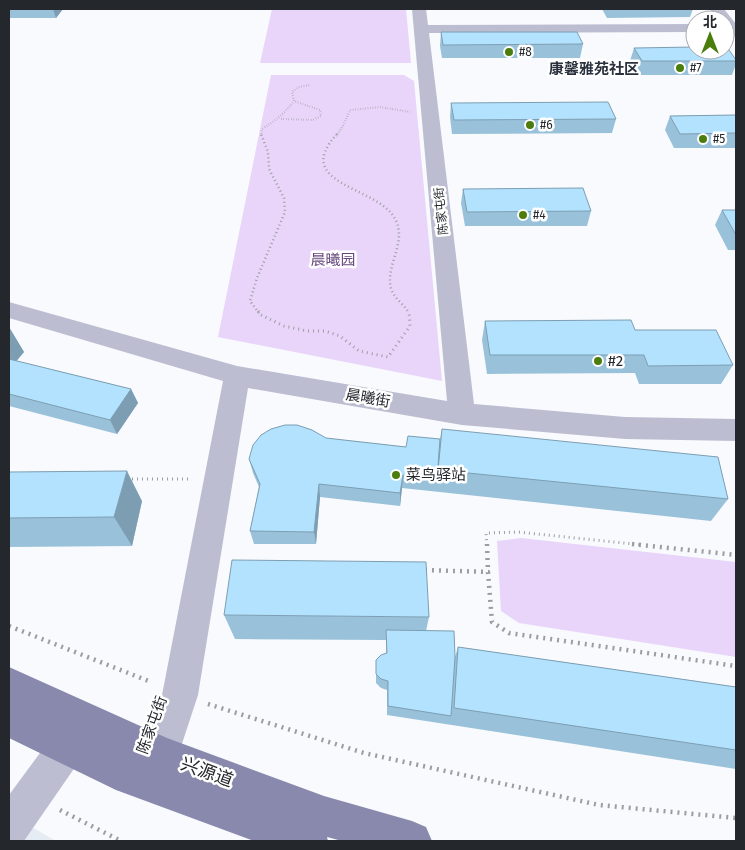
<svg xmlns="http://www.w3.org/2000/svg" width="745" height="850" font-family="'Fira Sans','Noto Sans SC',sans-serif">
<rect width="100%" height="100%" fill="#f8fafd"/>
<path fill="#e6ecf4" d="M9,814L56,841H9Z"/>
<path fill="#e9d4fa" d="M272,9H406L411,63H260Z
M271,75H404L414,81L442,381L218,337Z
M521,538L736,562V657L519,623L501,611L497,541Z"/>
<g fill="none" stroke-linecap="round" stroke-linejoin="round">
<path stroke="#9b9ea1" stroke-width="2" stroke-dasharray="0.5 2" stroke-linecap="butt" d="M281,119L313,120L321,116L320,110L294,101
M261,136L262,129C275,121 285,113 294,101L292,92L299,87L310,85
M336,136L343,126L350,110L380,107L410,112"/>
<path stroke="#9b9ea1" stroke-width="2.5" stroke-dasharray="1 3" stroke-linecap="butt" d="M337,134C291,184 375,186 394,217C409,241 385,264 391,288C394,299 404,304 409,313
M259,313L250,301L257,278L285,212L284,198L269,169L268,152L261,134"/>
<path stroke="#9b9ea1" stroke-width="3" stroke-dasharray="1 4" stroke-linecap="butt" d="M258,311L261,315L284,326L307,331H325L340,336L359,351L388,357L410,326L409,311
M127,479H191
M487,545L486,533L518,532L643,545"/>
<path stroke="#9b9ea1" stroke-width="4.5" stroke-dasharray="2 5" stroke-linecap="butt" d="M487,544L488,572
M632,544L736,555
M425,570L488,572L492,622L509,633L736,666
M9,626L151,682
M208,704L364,753L599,805L736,818
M60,810L121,841"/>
<path fill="#bcbdd1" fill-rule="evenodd" d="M412,9H426L428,25L695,24V32L429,33L474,404L625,417L736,419V441L625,439L462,425L248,388L198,695L174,768L160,779L146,784L132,779L127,765L132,751L146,742L162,695L223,381L9,318V302L237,366L447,401Z
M710,9H724L736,24V37C727,35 725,29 725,20H718Z
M67,728L80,734L86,747L80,760L24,841H9V795L54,734Z"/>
<path fill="#8989ad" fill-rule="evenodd" d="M9,667L167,738L324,796L412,821L426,827L432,841H342L327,837L328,841H254L116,790L9,738Z"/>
</g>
<path fill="#99c2da" d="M9,9H63L56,18H9Z
M602,9H693L690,17L607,18Z
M441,32L583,44L580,58H442L440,46Z
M634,48L736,60V64L732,75H638L630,61Z
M451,103L616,119L612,133L452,134L450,117Z
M736,115V148H674L665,130L670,116Z
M463,189L591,211L587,226H465L461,203Z
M722,210H736V250H728L715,225Z
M485,321L635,330L733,365L721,384H639L635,373L487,374L482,340Z
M9,327L24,352L16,361L131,389L138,403L117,434L9,406Z
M442,429L728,499L711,521L402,488L400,506L320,497L316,544H254L250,531L259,487L253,473L249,459L326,438L406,447L440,439Z
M9,472L142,501L132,546L9,547Z
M224,615L429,617L426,631L455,657L458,647L736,687V769L387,715V690L381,688L376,683V660L386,653V640L235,639Z"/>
<path fill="#7d9eb2" d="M53,9H63L56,18Z
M9,327L24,352L9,370Z
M131,389L138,403L117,434L110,420Z
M127,471L142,501L132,546L114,517Z
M403,475L402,488L400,506V493Z
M319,484L320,497L316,544L314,532Z"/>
<path fill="#b2e2fe" stroke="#7d9eb2" d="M441,32H577L583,44L443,45Z
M695,47V50H725V47H727L736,60V61H642L634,48Z
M608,102L616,119L454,120L451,103Z
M736,115V133L680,134L670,116Z
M583,188L591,211L467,212L463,189Z
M722,210H736V235Z
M631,320L635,330H716L733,365L648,366L644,355H490L485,321Z
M9,359L131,389L110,420L9,394Z
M285,425H297L312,430L326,438L406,447L408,436L440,439L437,479L403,475L400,493L319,484L314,532L250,531L260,484L249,459L253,445L261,435L271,429Z
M442,429L718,457L728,499L438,470Z
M127,471L114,517L9,518V472Z
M232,560L426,562L429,617L224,615Z
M386,630L454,631L455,657L451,716L388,706V681L381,679L376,674V660L381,655L387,653Z
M458,647L736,687V750L454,708Z"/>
<g fill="#4b7d0d" stroke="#fff" stroke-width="2">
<circle cx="509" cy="52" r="5"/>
<circle cx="680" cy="68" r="5"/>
<circle cx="530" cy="125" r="5"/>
<circle cx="703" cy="139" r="5"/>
<circle cx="523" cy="215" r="5"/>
<circle cx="598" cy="361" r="5"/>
<circle cx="396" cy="475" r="5"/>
</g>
<g text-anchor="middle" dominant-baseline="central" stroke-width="5" stroke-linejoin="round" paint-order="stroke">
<g font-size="12" fill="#24272c" stroke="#fff" text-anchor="start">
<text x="519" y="52">#8</text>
<text x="690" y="68">#7</text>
<text x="540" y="125">#6</text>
<text x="713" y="139">#5</text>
<text x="533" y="215">#4</text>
</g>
<g font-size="12" fill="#24272c" stroke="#fff">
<text transform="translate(441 211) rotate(-96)">陈家屯街</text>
</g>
<g font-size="15" font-weight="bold" fill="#2b323d" stroke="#fff">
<text x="594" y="69">康馨雅苑社区</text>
</g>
<g font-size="15" fill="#67487e" stroke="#fff">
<text x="333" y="260">晨曦园</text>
</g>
<g font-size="15" fill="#24272c" stroke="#fff" text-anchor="start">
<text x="608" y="361">#2</text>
<text x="406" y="475">菜鸟驿站</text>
</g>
<g font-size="15" fill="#24272c" stroke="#fff">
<text transform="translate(368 398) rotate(10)">晨曦街</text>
<text transform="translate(152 725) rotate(-70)">陈家屯街</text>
</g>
<g font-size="18" fill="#24272c" stroke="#fff">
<text transform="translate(207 772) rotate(20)">兴源道</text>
</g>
</g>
<rect width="745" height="850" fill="none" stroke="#24272c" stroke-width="20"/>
<g transform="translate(710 35)"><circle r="24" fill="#ffffff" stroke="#a7a9ab"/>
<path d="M0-4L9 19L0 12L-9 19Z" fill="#4b7d0d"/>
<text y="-8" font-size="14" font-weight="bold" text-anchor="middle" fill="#24272c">北</text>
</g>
</svg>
